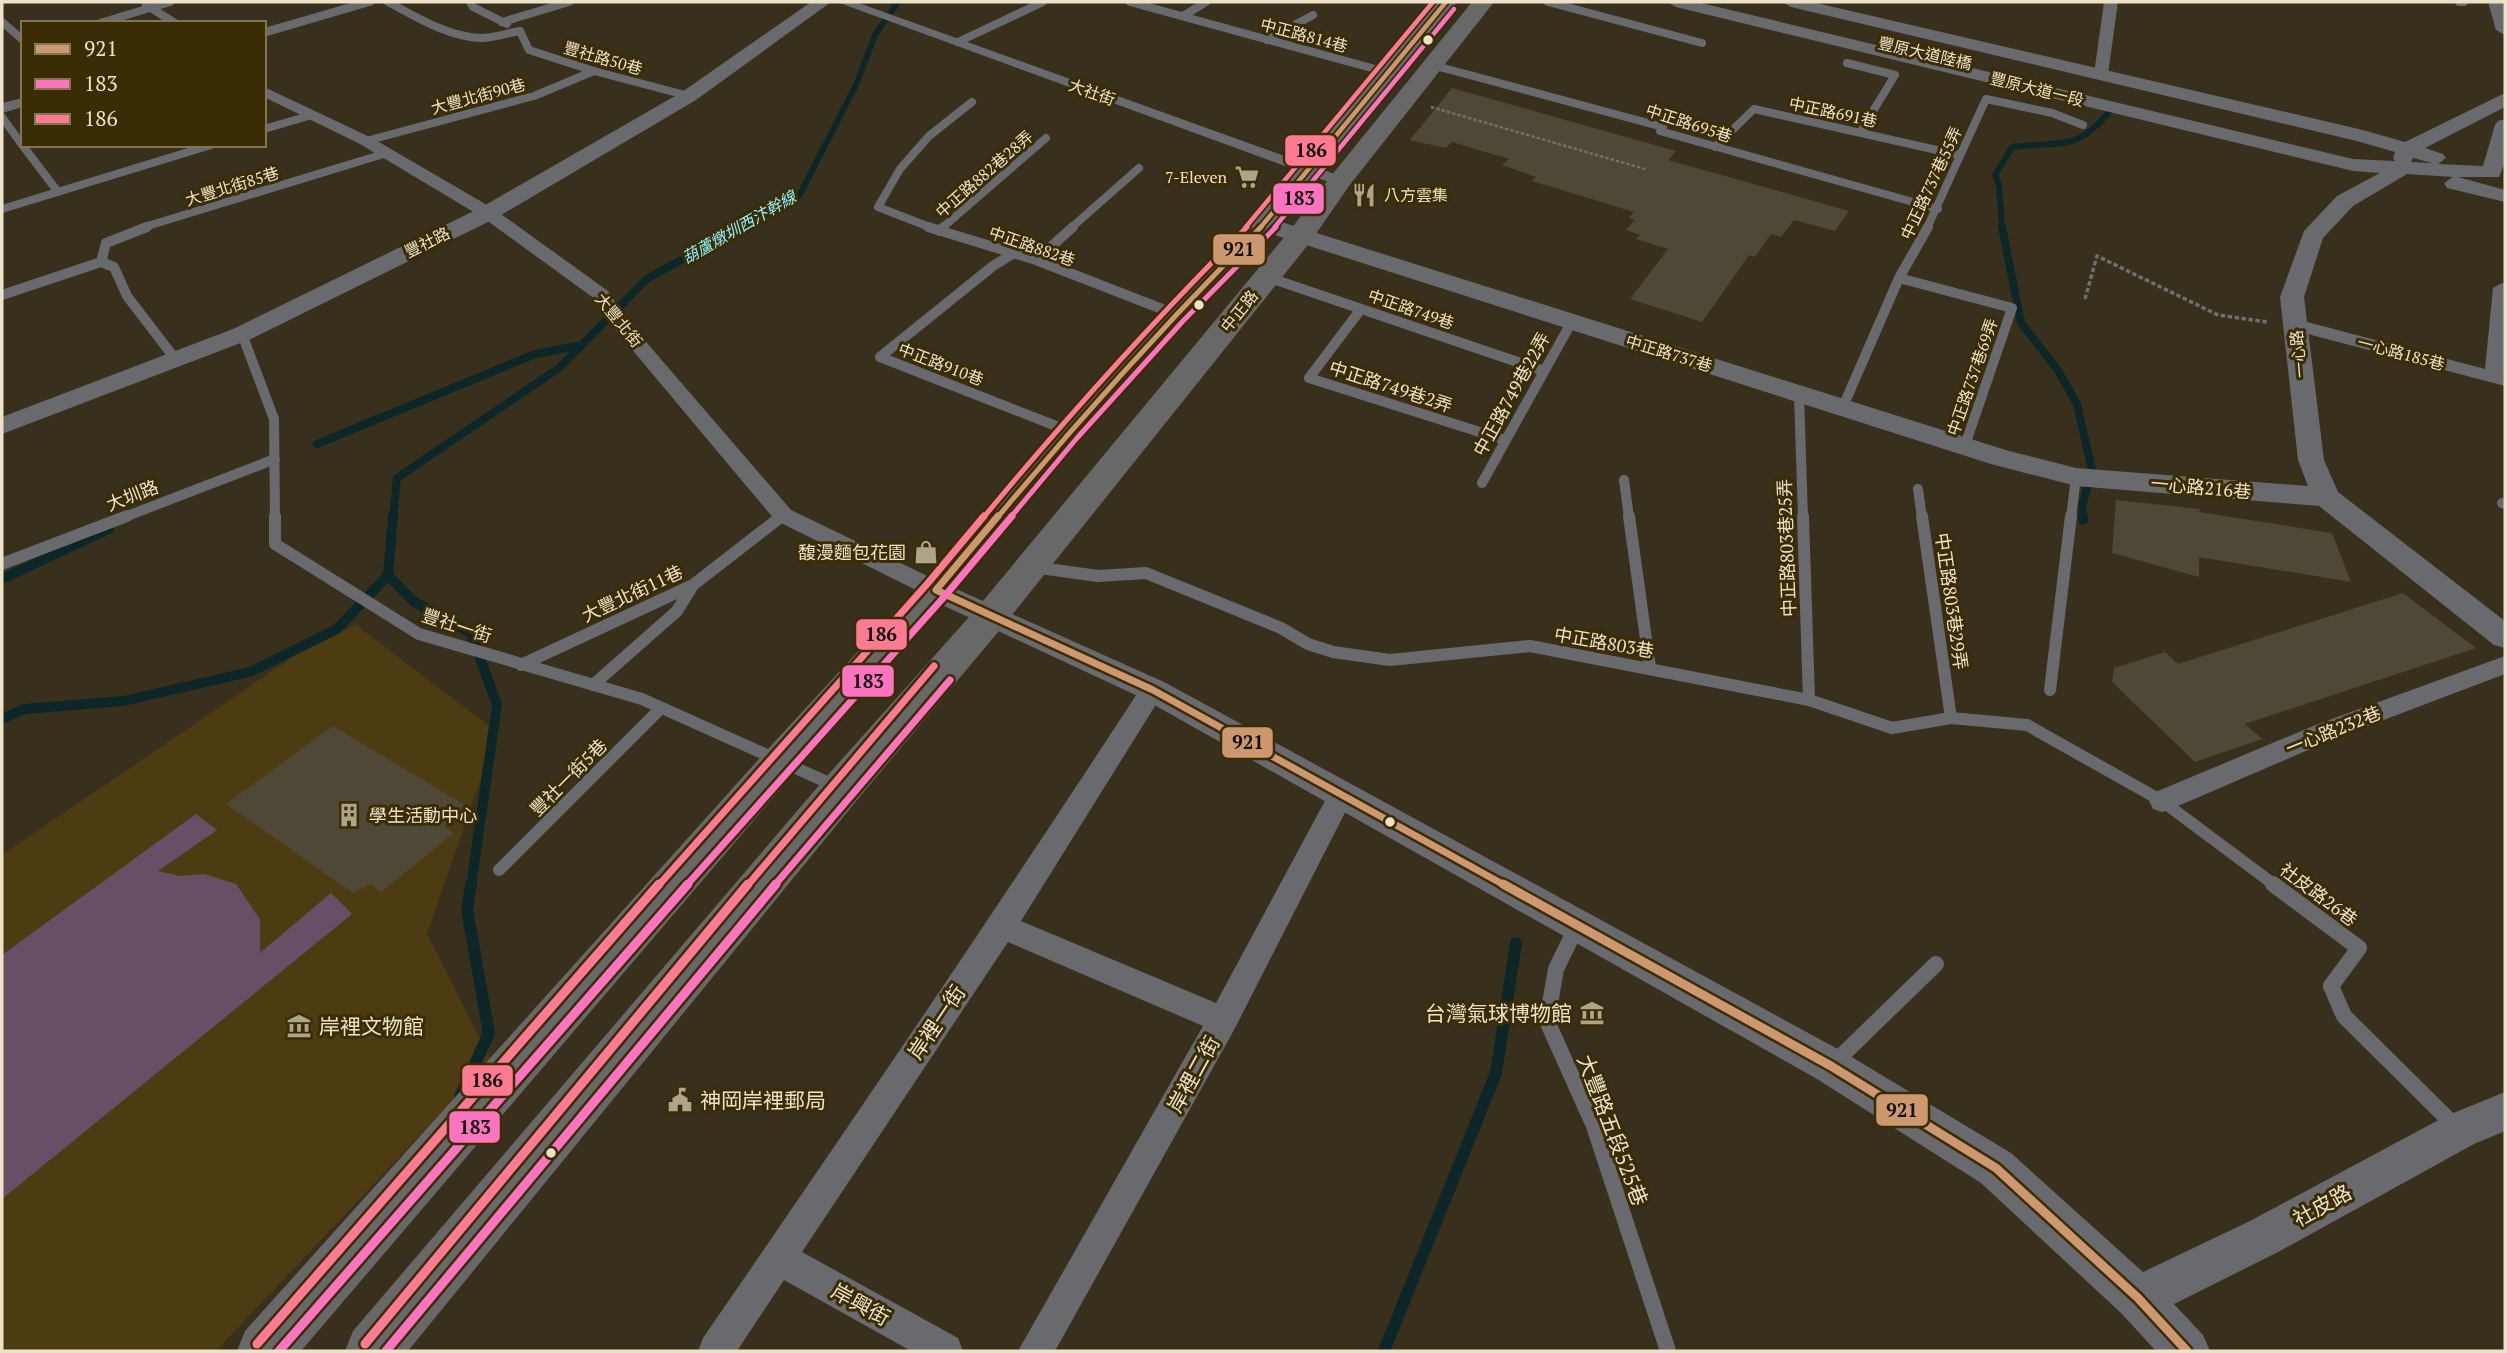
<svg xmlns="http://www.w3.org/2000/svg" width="2507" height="1353" font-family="'PT Serif','Noto Sans TC',serif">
<rect width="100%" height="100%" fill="#38301c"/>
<path fill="#4d3c12" d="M356,625L497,732L427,934L491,1060L216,1351H2V855L315,642Z"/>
<path fill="#6a4e66" d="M196,814L217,830L158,871L179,876L204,874L236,884L260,919V953L331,893L352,914L2,1199V955Z"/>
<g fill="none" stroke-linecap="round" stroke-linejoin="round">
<path stroke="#0d2729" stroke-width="6" d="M739,228L799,196L856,85L875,35L898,2
M2002,228L1999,185L1995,175L2012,147C2060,140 2074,154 2109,112"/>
<path stroke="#0d2729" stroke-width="8" d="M2002,227L2021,323L2057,369L2077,404L2092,470L2082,506L2083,518
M317,444L535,354L577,346
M393,518L397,478L559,368L648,278L743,227"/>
<path stroke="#0d2729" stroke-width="10" d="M393,516L388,575L413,601L471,633L497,705L471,886
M2083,516V520
M2,579L109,529
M2,719L24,709L123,701L250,672L337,629L388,575"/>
<path stroke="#0d2729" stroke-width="12" d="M460,1097L489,1033L467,910L471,884
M1384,1351L1496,1073L1516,943"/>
</g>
<path fill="#4f4836" d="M1452,88L1676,151L1668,160L1849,211L1835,231L1794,220L1781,237L1771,234L1755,257L1749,255L1702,322L1630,299L1668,249L1636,239L1640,235L1626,230L1635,220L1629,218L1634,212L1532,181L1536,177L1502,165L1509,159L1452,142L1446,148L1410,140Z
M2116,500L2200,509L2199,512L2332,533L2351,582L2199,557V577L2112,553Z
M2403,593L2476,648L2245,724L2262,739L2195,762L2112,682L2114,668L2165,652L2178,664Z
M333,726L465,805L444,826L454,833L381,892L371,884L353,893L226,804Z"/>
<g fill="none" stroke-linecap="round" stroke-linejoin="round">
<path stroke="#6f6f6f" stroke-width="2.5" stroke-dasharray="3.5 2" stroke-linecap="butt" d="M1431,107L1645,169"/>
<path stroke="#6f6f6f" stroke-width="3.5" stroke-dasharray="4.5 2.5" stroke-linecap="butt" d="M2085,299L2097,256L2218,315L2267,322"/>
<path stroke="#686a6e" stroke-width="8" d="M388,2C417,17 448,37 481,38C494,38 507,33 520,31
M470,2L473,7L507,24
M1130,2L1390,73
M1548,2L1702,43
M2459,2H2464
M146,5L175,23
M1183,16L1206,2
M2,22L23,40
M502,22L569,2
M100,23L170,2
M520,31L529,50L594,71L689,96
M1267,40L1313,15
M958,42L1043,2
M1847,63L1895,75L1861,131
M1432,65L1663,127L1660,131L1938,209
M2,117L20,142
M264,129L312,115
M23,141L20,142L58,192
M366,141L534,96L594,71
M1715,147L1754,109L1959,155
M2,209L211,145
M141,228L387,153
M932,228L878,207L900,169L929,136L972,102
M942,228L1046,138
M1071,228L1139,168
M1927,228L1986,99L2052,113L2083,125"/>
<path stroke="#686a6e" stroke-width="10" d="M928,227L1036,260L1175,314
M939,231L944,227
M1014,253L993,266L880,357L1069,431
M1036,260L1073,227
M101,262L106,243L147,227
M101,262L114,267L127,296L176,360
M1267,277L1544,371
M1899,278L2012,308L1964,448
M2,295L101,262
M1361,309L1309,378L1505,440
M242,334L274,419L275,518
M1799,395L1803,518
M1842,409L1899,278L1928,227
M1624,480L1629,518
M1482,483L1571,323
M1918,489L1922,518
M2502,503L2505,504
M122,518L275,459
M780,518L783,515
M2071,518L2076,477"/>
<path stroke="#686a6e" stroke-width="12" d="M275,516V544L419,634L642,699L838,787
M1629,516L1650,668
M1803,516L1809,700
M1922,516L1951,718
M2,564L127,516
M1033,567L1098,576L1146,573L1281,628L1308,644L1333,652L1390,660L1530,646L1809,700L1892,728L1951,718L2027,725L2162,801L2276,886
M521,665L693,585L782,516
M593,685L677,611L693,585
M2050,690L2071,516
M499,870L661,708"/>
<path stroke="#686a6e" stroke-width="16" d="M2273,884L2359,948L2331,986L2344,1016L2456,1127
M1577,926L1556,969L1547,1021L1594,1126L1668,1351
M1834,1063L1936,964"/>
<path fill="#686a6e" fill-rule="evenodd" d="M354,2H375L373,5L264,37V28Z
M837,2H856L1346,178L1348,181L1346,184H1334Z
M2104,2H2118L2108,74L2101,78L2094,74Z
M264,87L372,138L494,209L608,291L628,321L791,510L944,584L948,590L944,596L936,598L928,596L775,520L614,328L595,299L482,217L360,144L264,97Z
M23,98V107L2,113V103Z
M2502,283H2505V386L2289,329L2287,325L2296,319L2485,369L2493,288Z
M2505,656V674L2336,738L2171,809L2162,812L2153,809L2149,801L2153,793L2318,724Z
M1153,681L1162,683L1165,690L1021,921L1216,1003L1333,786L1342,782L1351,786L1355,793L1234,1030L1055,1351H1018L1203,1026L1008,942L802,1252L958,1338L963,1351H911L784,1280L737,1351H698L703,1338C852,1122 1000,904 1144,683Z"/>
<path fill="#686a6e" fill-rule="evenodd" d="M811,2H831L696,100L496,218L251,339L2,434V417L233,329L480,208L682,92Z
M1667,2H1697L2353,159L2395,161L2393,158L2395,152L2357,141L1791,7L1782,2H1812L2363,130L2405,142L2505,93V107L2425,148L2443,154L2446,158L2438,164L2483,166L2495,125L2498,121L2505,119V162L2499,177H2458L2505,190V202L2447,188L2444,183L2453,177L2407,174L2353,206L2323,238L2304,297L2324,460L2338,492L2505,621V648L2494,645L2319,506L2076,486L1991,464L1256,229L1253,224L1256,219H1272L2009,451L2076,468L2308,486L2298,460L2280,297L2304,231L2337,196L2380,173L2353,171L1676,7ZM2413,158L2432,163L2411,162Z
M2488,2H2505V35L2496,30Z
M936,580L1164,682L1845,1053L2011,1153L2143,1272L2250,1221L2446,1116L2505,1092V1131L2474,1144L2280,1251L2174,1304L2203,1335L2210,1351H2156L2122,1314L1981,1183L1817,1079L1142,698L925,597L921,590L925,583Z"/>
<path fill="#686868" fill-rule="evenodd" d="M1435,2H1457L1274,230L1185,320L1080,438L949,599L795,772L301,1351H237L245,1331L767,750L923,581L1058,424L1165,308L1254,218Z
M1472,2H1494L1349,186L1311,241L1004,625L857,800L408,1351H345L353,1331L827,776L978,607L1291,229L1331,176Z"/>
<g stroke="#3a2c04" stroke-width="8">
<path id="bus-1-far3" d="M1260,228L1446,2"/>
</g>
<g stroke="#3a2c04" stroke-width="10">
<path id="bus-1-far2" d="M997,518C1081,417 1169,320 1261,227"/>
</g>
<g stroke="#3a2c04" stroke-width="12">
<path id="bus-1-far1" d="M998,516L936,590L1153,690L1506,886"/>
</g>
<g stroke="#3a2c04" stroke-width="14">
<path id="bus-1" d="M1503,884L1831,1066L1996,1168L2138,1298L2187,1351"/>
</g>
<g stroke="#3a2c04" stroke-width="8">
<path id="bus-2-far3" d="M1274,228L1454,9"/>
</g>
<g stroke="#3a2c04" stroke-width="10">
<path id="bus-2-far2" d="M1010,518L1077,438L1183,321L1276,227"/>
</g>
<g stroke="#3a2c04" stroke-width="12">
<path id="bus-2-far1" d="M686,886L944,597L1012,516
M774,886L950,680"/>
</g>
<g stroke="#3a2c04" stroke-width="14">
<path id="bus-2" d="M279,1351L688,884
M386,1351L776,884"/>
</g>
<g stroke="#3a2c04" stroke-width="8">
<path id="bus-3-far3" d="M1245,228L1433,2"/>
</g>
<g stroke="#3a2c04" stroke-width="10">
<path id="bus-3-far2" d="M983,518C1067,417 1154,320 1247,227"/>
</g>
<g stroke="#3a2c04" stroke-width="12">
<path id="bus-3-far1" d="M658,886L928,583L984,516
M747,886L934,666"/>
</g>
<g stroke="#3a2c04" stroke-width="14">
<path id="bus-3" d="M257,1344L659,884
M365,1344L748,884"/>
</g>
<use href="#bus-1-far3" stroke="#cd976f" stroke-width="4.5"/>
<use href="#bus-1-far2" stroke="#cd976f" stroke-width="5"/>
<use href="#bus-1-far1" stroke="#cd976f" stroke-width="7"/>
<use href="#bus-1" stroke="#cd976f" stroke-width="9"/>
<use href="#bus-2-far3" stroke="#fc73be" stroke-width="4.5"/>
<use href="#bus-2-far2" stroke="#fc73be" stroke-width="5"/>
<use href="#bus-2-far1" stroke="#fc73be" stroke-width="7"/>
<use href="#bus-2" stroke="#fc73be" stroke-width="9"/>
<use href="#bus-3-far3" stroke="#fe7a93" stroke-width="4.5"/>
<use href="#bus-3-far2" stroke="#fe7a93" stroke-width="5"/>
<use href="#bus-3-far1" stroke="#fe7a93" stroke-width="7"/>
<use href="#bus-3" stroke="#fe7a93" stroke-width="9"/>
</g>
<defs>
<g id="supermarket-bare" transform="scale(1.89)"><path d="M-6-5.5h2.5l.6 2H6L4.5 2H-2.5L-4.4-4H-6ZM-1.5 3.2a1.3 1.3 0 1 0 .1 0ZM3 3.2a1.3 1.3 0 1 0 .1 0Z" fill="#aea48c" stroke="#3a2c04" stroke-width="2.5" paint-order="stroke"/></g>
<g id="restaurant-bare" transform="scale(1.89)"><path d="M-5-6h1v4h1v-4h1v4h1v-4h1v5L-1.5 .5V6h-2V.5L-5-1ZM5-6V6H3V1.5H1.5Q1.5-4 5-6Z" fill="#aea48c" stroke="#3a2c04" stroke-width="2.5" paint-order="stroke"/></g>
<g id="shop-bare" transform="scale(1.89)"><path d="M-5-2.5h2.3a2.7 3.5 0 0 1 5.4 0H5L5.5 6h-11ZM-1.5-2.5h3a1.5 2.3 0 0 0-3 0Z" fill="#aea48c" stroke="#3a2c04" stroke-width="2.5" paint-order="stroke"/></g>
<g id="building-bare" transform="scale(1.89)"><path d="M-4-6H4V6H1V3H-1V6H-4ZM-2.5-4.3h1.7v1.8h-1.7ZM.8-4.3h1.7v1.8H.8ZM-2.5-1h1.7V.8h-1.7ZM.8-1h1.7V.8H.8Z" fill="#aea48c" stroke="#3a2c04" stroke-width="2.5" paint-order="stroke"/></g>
<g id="museum-bare" transform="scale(1.89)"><path d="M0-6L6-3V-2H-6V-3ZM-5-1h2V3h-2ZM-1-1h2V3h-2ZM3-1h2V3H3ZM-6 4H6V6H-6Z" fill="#aea48c" stroke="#3a2c04" stroke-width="2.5" paint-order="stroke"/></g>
<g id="civic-bare" transform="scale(1.89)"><path d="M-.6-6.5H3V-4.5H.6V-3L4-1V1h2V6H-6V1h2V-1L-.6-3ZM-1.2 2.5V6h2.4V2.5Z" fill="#aea48c" stroke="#3a2c04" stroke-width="2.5" paint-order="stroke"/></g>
</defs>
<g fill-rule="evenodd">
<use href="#supermarket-bare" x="1247" y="177"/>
<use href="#restaurant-bare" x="1364" y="195"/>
<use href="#shop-bare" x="926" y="552"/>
<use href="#building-bare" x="349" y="815"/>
<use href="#museum-bare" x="1592" y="1013"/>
<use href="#museum-bare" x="299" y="1026"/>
<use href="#civic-bare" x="680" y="1100"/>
</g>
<g fill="#ede2c8" stroke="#3a2c04" stroke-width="2.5">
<circle cx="1428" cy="40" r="6"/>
<circle cx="1199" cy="305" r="6"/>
<circle cx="1390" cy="822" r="6"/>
<circle cx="551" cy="1153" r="6"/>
</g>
<g text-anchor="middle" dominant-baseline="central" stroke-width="6" stroke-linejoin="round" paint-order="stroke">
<g font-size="16" fill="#ede2c8" stroke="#3a2c04">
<text transform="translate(1304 35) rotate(15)">中正路814巷</text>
<text transform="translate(1925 53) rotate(13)">豐原大道陸橋</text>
<text transform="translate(603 58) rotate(16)">豐社路50巷</text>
<text transform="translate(2037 89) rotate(14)">豐原大道一段</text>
<text transform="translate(1092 92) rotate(20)">大社街</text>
<text transform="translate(478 96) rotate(-15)">大豐北街90巷</text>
<text transform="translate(1833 112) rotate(12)">中正路691巷</text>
<text transform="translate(1689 123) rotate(18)">中正路695巷</text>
<text transform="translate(984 174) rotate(-41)">中正路882巷28弄</text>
<text transform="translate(1931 183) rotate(-65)">中正路737巷55弄</text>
<text transform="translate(232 186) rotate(-17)">大豐北街85巷</text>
<text transform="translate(427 242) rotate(-26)">豐社路</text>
<text transform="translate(1032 246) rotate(19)">中正路882巷</text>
<text transform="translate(1411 309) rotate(19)">中正路749巷</text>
<text transform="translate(1239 311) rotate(-51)">中正路</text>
<text transform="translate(619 320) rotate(51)">大豐北街</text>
<text transform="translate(1669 353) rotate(17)">中正路737巷</text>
<text transform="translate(2401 353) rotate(15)">一心路185巷</text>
<text transform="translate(2298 354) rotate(-95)">一心路</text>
<text transform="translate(941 364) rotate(21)">中正路910巷</text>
<text transform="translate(1972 377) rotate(-71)">中正路737巷69弄</text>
</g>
<g font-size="16" fill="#ede2c8" stroke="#3a2c04" text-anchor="end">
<text x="1227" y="177">7-Eleven</text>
<text x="1384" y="195" text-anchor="start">八方雲集</text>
</g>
<g font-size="16" font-style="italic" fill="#90f0fe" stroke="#3a2c04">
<text transform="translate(739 227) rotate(-30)">葫蘆燉圳西汴幹線</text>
</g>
<g font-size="18" fill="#ede2c8" stroke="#3a2c04">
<text transform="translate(1391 386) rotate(18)">中正路749巷2弄</text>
<text transform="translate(1511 394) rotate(-61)">中正路749巷22弄</text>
<text transform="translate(2201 487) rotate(5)">一心路216巷</text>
<text transform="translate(132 495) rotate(-21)">大圳路</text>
<text transform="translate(1786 548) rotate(-92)">中正路803巷25弄</text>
<text transform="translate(632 593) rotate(-25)">大豐北街11巷</text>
<text transform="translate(1952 601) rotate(82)">中正路803巷29弄</text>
<text transform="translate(457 625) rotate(18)">豐社一街</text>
<text transform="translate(1604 642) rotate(10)">中正路803巷</text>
<text transform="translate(2333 730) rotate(-22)">一心路232巷</text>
<text transform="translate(568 777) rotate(-45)">豐社一街5巷</text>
<text transform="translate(2319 894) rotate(37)">社皮路26巷</text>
</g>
<g font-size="18" fill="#ede2c8" stroke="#3a2c04" text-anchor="end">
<text x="906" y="552">馥漫麵包花園</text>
<text x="369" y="815" text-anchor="start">學生活動中心</text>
</g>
<g font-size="21" fill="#ede2c8" stroke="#3a2c04" text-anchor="start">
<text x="1572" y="1013" text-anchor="end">台灣氣球博物館</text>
<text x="319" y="1026">岸裡文物館</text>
<text x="700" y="1100">神岡岸裡郵局</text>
</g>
<g font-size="21" fill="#ede2c8" stroke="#3a2c04">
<text transform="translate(936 1022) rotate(-56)">岸裡一街</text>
<text transform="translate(1193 1074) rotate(-61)">岸裡二街</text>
<text transform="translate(1613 1130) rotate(69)">大豐路五段525巷</text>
<text transform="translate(2322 1205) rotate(-29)">社皮路</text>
<text transform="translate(861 1304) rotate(29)">岸興街</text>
</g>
</g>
<g stroke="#3a2c04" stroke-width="2.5">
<rect x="1284" y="134" width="53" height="33" rx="7" fill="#fe7a93"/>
<rect x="1272" y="182" width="53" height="33" rx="7" fill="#fc73be"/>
<rect x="1212" y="233" width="54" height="33" rx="7" fill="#cd976f"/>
<rect x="855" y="618" width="53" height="33" rx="7" fill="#fe7a93"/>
<rect x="841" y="664" width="54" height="34" rx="7" fill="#fc73be"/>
<rect x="1221" y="726" width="53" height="33" rx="7" fill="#cd976f"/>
<rect x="461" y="1064" width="53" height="33" rx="7" fill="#fe7a93"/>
<rect x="1875" y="1093" width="54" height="34" rx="7" fill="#cd976f"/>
<rect x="448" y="1110" width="53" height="34" rx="7" fill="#fc73be"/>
</g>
<g font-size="19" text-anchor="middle" font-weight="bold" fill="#111">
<text x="1311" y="157">186</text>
<text x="1299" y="205">183</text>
<text x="1239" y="256">921</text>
<text x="881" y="641">186</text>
<text x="868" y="688">183</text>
<text x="1248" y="749">921</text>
<text x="487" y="1087">186</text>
<text x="1902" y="1117">921</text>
<text x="475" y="1134">183</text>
</g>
<rect width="2507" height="1353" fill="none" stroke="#ede2c8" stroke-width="7"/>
<rect x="21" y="21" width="245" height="126" fill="#3a2c04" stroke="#827552" stroke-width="2"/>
<rect x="35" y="44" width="35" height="10" fill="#cd976f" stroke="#827552" stroke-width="2"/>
<text x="84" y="56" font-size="21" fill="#ede2c8">921</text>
<rect x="35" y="79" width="35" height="10" fill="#fc73be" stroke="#827552" stroke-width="2"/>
<text x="84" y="91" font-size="21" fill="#ede2c8">183</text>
<rect x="35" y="114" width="35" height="10" fill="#fe7a93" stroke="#827552" stroke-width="2"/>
<text x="84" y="126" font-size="21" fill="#ede2c8">186</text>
</svg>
